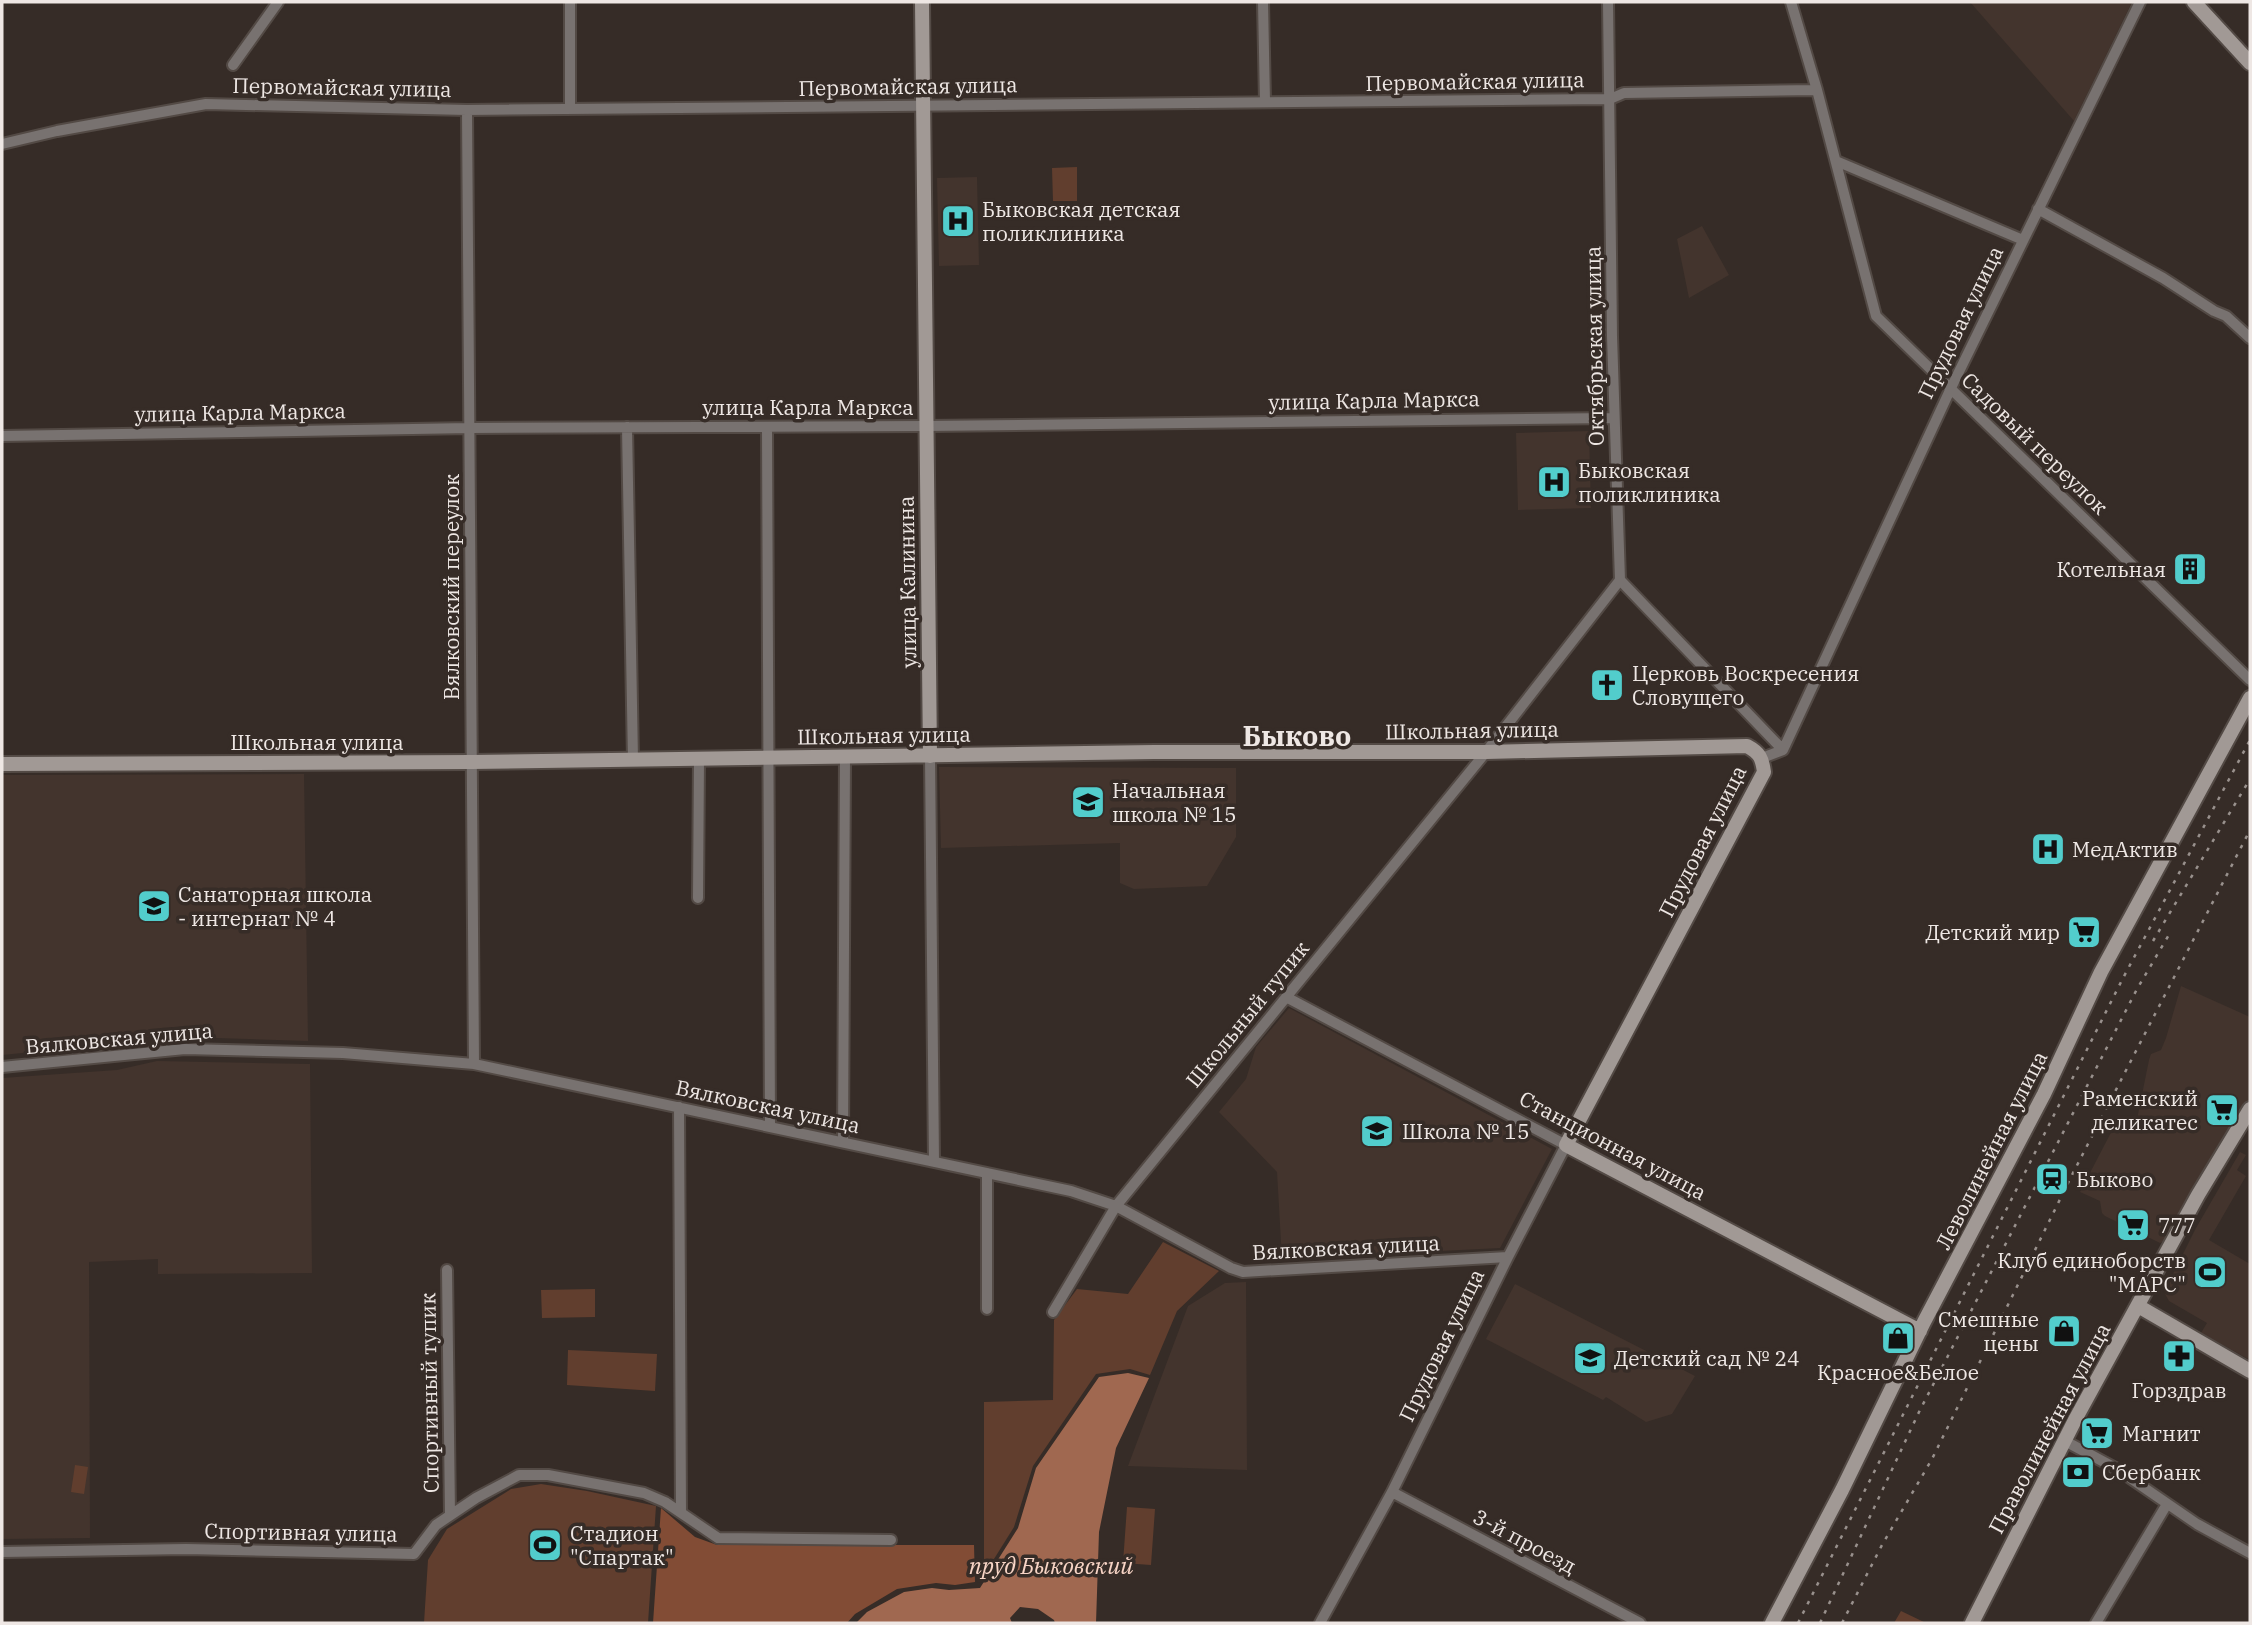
<svg xmlns="http://www.w3.org/2000/svg" width="2252" height="1625" font-family="'IBM Plex Serif',serif">
<rect width="100%" height="100%" fill="#362c27"/>
<path fill="#43342d" d="M1970,2H2132L2074,121Z
M977,177L979,265L939,266L937,178Z
M1702,226L1729,275L1689,298L1677,239Z
M1589,431L1591,508L1518,510L1516,433Z
M939,767L1236,768V837L1207,886L1134,889L1120,883V843L941,848Z
M304,774L308,1041L152,1036L115,1044L2,1055V775Z
M2181,986L2250,1017V1100L2167,1240L2160,1243L2105,1216L2102,1213L2100,1201L2080,1192L2117,1121L2135,1129L2149,1060L2151,1054L2161,1050L2166,1038Z
M1289,1008L1552,1149L1500,1248L1282,1259L1277,1172L1219,1112L1246,1079L1256,1047Z
M157,1061L310,1064L312,1273L158,1274V1259L89,1262L90,1538L2,1539V1078L117,1070Z
M2240,1152L2246,1155L2237,1170L2246,1176L2209,1240L2250,1264V1360L2201,1333L2207,1323L2169,1301L2164,1292L2196,1228Z
M1246,1282L1247,1470L1128,1466L1188,1306L1225,1283Z
M1515,1284L1695,1376L1672,1414L1646,1422L1606,1397L1603,1400L1486,1339Z"/>
<path fill="#613e2e" d="M1077,167V201H1053L1052,168Z
M1163,1242L1219,1271L1177,1311L1150,1375L1130,1369L1096,1374L1033,1466L1014,1527L984,1575V1402L1053,1400L1054,1320L1077,1289L1128,1294Z
M595,1289V1317L542,1318L541,1290Z
M568,1350L657,1354L655,1391L567,1385Z
M75,1465L88,1467L84,1494L71,1492Z
M541,1484L587,1491L656,1506L648,1623H424L428,1560L447,1529L511,1489Z
M1127,1507L1155,1509L1151,1565L1123,1563Z
M1901,1611L1926,1623H1894Z"/>
<path fill="#824c35" d="M661,1508L695,1537L717,1545H974L975,1582L955,1585L936,1583L897,1589L855,1614L847,1623H653Z"/>
<path fill="#a06850" d="M1128,1373L1149,1378L1116,1448L1099,1532L1096,1623H1055L1054,1620L1038,1609L1020,1607L1010,1618L1012,1623H856L867,1612L904,1592L932,1588L949,1590L980,1588L1018,1528L1036,1468L1099,1377Z"/>
<g fill="none" stroke-linecap="round" stroke-linejoin="round">
<g stroke="#534a45" stroke-width="14">
<path id="street" d="M1263,2L1265,102
M1608,2L1612,336L1620,580L1783,750
M1791,2L1817,90L1876,316L2250,680
M233,65L278,2
M570,109V2
M467,110L474,1064
M2,144L57,131L206,104L467,110L1610,99L1624,93L1817,90
M1836,161L2023,240
M2038,209L2163,278L2214,311L2226,316L2250,338
M627,427L633,760
M767,427L770,1125
M2,436L470,428L926,426L1613,418
M930,756L934,1162
M1762,758L1783,750L1951,388L2140,2
M698,898L699,759
M1286,997L1566,1145L1508,1257L1392,1492L1320,1623
M2,1067L185,1049L343,1053L474,1064L1071,1191L1116,1206L1231,1268L1243,1272L1508,1257
M679,1107L681,1513
M843,1142L845,757
M447,1270L450,1515
M987,1309V1173
M1053,1312L1116,1206L1486,752L1620,580
M2065,1441L2117,1469L2197,1524L2250,1553
M1392,1492L1640,1623
M2,1552L186,1549L414,1554L436,1525L476,1498L519,1475H548L644,1493L665,1502L718,1538L891,1540
M2096,1623L2167,1504"/>
</g>
<g stroke="#534a45" stroke-width="18">
<path id="secondary" d="M922,2L930,756
M2194,2L2250,63
M2,764L471,762L1154,752H1486L1747,746C1760,753 1762,758 1764,772L1566,1145L1920,1331
M2138,1306L2250,1371
M1772,1623L1842,1490L1924,1322L2044,1094L2101,972L2250,698
M1972,1623L2076,1418L2198,1195L2250,1109"/>
</g>
<use href="#street" stroke="#787270" stroke-width="10"/>
<use href="#secondary" stroke="#a19995" stroke-width="14"/>
<path stroke="#99918d" stroke-width="2.5" stroke-dasharray="3.5 7" stroke-linecap="butt" d="M2153,941L2250,779
M1798,1623L2122,980L2250,740
M1820,1623L1919,1412L2137,989L2170,933
M1842,1623L1882,1545L1932,1459L2072,1175L2250,830"/>
</g>
<defs>
<g id="hospital-square" transform="scale(1.75)"><rect x="-9" y="-9" width="18" height="18" rx="4" fill="#52cdcc" stroke="#362c27"/><path d="M-5-5h3v3.5h4V-5h3V5h-3V1.5h-4V5h-3Z" fill="#111"/></g>
<g id="building-square" transform="scale(1.75)"><rect x="-9" y="-9" width="18" height="18" rx="4" fill="#52cdcc" stroke="#362c27"/><path d="M-4-6H4V6H1V3H-1V6H-4ZM-2.5-4.3h1.7v1.8h-1.7ZM.8-4.3h1.7v1.8H.8ZM-2.5-1h1.7V.8h-1.7ZM.8-1h1.7V.8H.8Z" fill="#111"/></g>
<g id="church-square" transform="scale(1.75)"><rect x="-9" y="-9" width="18" height="18" rx="4" fill="#52cdcc" stroke="#362c27"/><path d="M-1.2-6h2.4v3.5h3.3v2.4h-3.3V6h-2.4V-.1h-3.3v-2.4h3.3Z" fill="#111"/></g>
<g id="school-square" transform="scale(1.75)"><rect x="-9" y="-9" width="18" height="18" rx="4" fill="#52cdcc" stroke="#362c27"/><path d="M0-5L7-2L0 1L-7-2ZM-4 1L0 2.5L4 1V4Q0 6-4 4Z" fill="#111"/></g>
<g id="supermarket-square" transform="scale(1.75)"><rect x="-9" y="-9" width="18" height="18" rx="4" fill="#52cdcc" stroke="#362c27"/><path d="M-6-5.5h2.5l.6 2H6L4.5 2H-2.5L-4.4-4H-6ZM-1.5 3.2a1.3 1.3 0 1 0 .1 0ZM3 3.2a1.3 1.3 0 1 0 .1 0Z" fill="#111"/></g>
<g id="station-square" transform="scale(1.75)"><rect x="-9" y="-9" width="18" height="18" rx="4" fill="#52cdcc" stroke="#362c27"/><path d="M-3-6H3Q5-6 5-4V2Q5 4 3 4L4.5 6H3L1.5 4h-3L-3 6H-4.5L-3 4Q-5 4-5 2V-4Q-5-6-3-6ZM-3.5-4v3h7v-3ZM-3.5 1v1.5H-2V1ZM2 1v1.5H3.5V1Z" fill="#111"/></g>
<g id="stadium-square" transform="scale(1.75)"><rect x="-9" y="-9" width="18" height="18" rx="4" fill="#52cdcc" stroke="#362c27"/><path d="M0-5a6.5 5 0 1 0 0 10a6.5 5 0 1 0 0-10ZM-3.5-1.8h7v3.6h-7Z" fill="#111"/></g>
<g id="shop-square" transform="scale(1.75)"><rect x="-9" y="-9" width="18" height="18" rx="4" fill="#52cdcc" stroke="#362c27"/><path d="M-5-2.5h2.3a2.7 3.5 0 0 1 5.4 0H5L5.5 6h-11ZM-1.5-2.5h3a1.5 2.3 0 0 0-3 0Z" fill="#111"/></g>
<g id="pharmacy-square" transform="scale(1.75)"><rect x="-9" y="-9" width="18" height="18" rx="4" fill="#52cdcc" stroke="#362c27"/><path d="M-2-6h4v4h4v4h-4v4h-4v-4h-4v-4h4Z" fill="#111"/></g>
<g id="bank-square" transform="scale(1.75)"><rect x="-9" y="-9" width="18" height="18" rx="4" fill="#52cdcc" stroke="#362c27"/><path d="M-6-4H6V4H-6ZM0-2.3a2.3 2.3 0 1 0 0 4.6a2.3 2.3 0 1 0 0-4.6Z" fill="#111"/></g>
</defs>
<g fill-rule="evenodd">
<use href="#hospital-square" x="958" y="221"/>
<use href="#hospital-square" x="1554" y="482"/>
<use href="#building-square" x="2190" y="569"/>
<use href="#church-square" x="1607" y="685"/>
<use href="#school-square" x="1088" y="802"/>
<use href="#hospital-square" x="2048" y="849"/>
<use href="#school-square" x="154" y="906"/>
<use href="#supermarket-square" x="2084" y="932"/>
<use href="#supermarket-square" x="2222" y="1110"/>
<use href="#school-square" x="1377" y="1131"/>
<use href="#station-square" x="2052" y="1179"/>
<use href="#supermarket-square" x="2133" y="1225"/>
<use href="#stadium-square" x="2210" y="1272"/>
<use href="#shop-square" x="2064" y="1331"/>
<use href="#shop-square" x="1898" y="1338"/>
<use href="#pharmacy-square" x="2179" y="1356"/>
<use href="#school-square" x="1590" y="1358"/>
<use href="#supermarket-square" x="2097" y="1433"/>
<use href="#bank-square" x="2078" y="1472"/>
<use href="#stadium-square" x="545" y="1545"/>
</g>
<g text-anchor="middle" dominant-baseline="central" stroke-width="7" stroke-linejoin="round" paint-order="stroke">
<g font-size="21" fill="#eee7e4" stroke="#362c27">
<text transform="translate(1475 81) rotate(-1)">Первомайская улица</text>
<text transform="translate(908 86) rotate(-1)">Первомайская улица</text>
<text transform="translate(342 87) rotate(1)">Первомайская улица</text>
<text transform="translate(1960 322) rotate(-64)">Прудовая улица</text>
<text transform="translate(1594 346) rotate(-91)">Октябрьская улица</text>
<text transform="translate(1374 400) rotate(-1)">улица Карла Маркса</text>
<text x="808" y="407">улица Карла Маркса</text>
<text transform="translate(240 412) rotate(-1)">улица Карла Маркса</text>
<text transform="translate(2035 443) rotate(44)">Садовый переулок</text>
<text transform="translate(907 582) rotate(-91)">улица Калинина</text>
<text transform="translate(451 587) rotate(-90)">Вялковский переулок</text>
<text transform="translate(1472 730) rotate(-1)">Школьная улица</text>
<text transform="translate(884 735) rotate(-1)">Школьная улица</text>
<text x="317" y="742">Школьная улица</text>
<text transform="translate(1702 841) rotate(-63)">Прудовая улица</text>
<text transform="translate(1247 1014) rotate(-51)">Школьный тупик</text>
<text transform="translate(119 1038) rotate(-5)">Вялковская улица</text>
<text transform="translate(768 1106) rotate(12)">Вялковская улица</text>
<text transform="translate(1613 1145) rotate(28)">Станционная улица</text>
<text transform="translate(1991 1150) rotate(-63)">Леволинейная улица</text>
<text transform="translate(1346 1247) rotate(-3)">Вялковская улица</text>
<text transform="translate(1441 1345) rotate(-64)">Прудовая улица</text>
<text transform="translate(429 1393) rotate(-91)">Спортивный тупик</text>
<text transform="translate(2049 1428) rotate(-62)">Праволинейная улица</text>
<text transform="translate(301 1532) rotate(1)">Спортивная улица</text>
<text transform="translate(1525 1541) rotate(28)">3-й проезд</text>
</g>
<g font-size="21" fill="#eee7e4" stroke="#362c27" text-anchor="start">
<text x="982" y="209">Быковская детская<tspan x="982" dy="24">поликлиника</tspan></text>
<text x="1578" y="470">Быковская<tspan x="1578" dy="24">поликлиника</tspan></text>
<text x="2166" y="569" text-anchor="end">Котельная</text>
<text x="1632" y="673">Церковь Воскресения<tspan x="1632" dy="24">Словущего</tspan></text>
<text x="1112" y="790">Начальная<tspan x="1112" dy="24">школа № 15</tspan></text>
<text x="2072" y="849">МедАктив</text>
<text x="178" y="894">Санаторная школа<tspan x="178" dy="24">- интернат № 4</tspan></text>
<text x="2060" y="932" text-anchor="end">Детский мир</text>
<text x="2198" y="1098" text-anchor="end">Раменский<tspan x="2198" dy="24">деликатес</tspan></text>
<text x="1402" y="1131">Школа № 15</text>
<text x="2076" y="1179">Быково</text>
<text x="2158" y="1225">777</text>
<text x="2186" y="1260" text-anchor="end">Клуб единоборств<tspan x="2186" dy="24">"МАРС"</tspan></text>
<text x="2039" y="1319" text-anchor="end">Смешные<tspan x="2039" dy="24">цены</tspan></text>
<text x="1614" y="1358">Детский сад № 24</text>
<text x="1898" y="1372" text-anchor="middle">Красное&amp;Белое</text>
<text x="2179" y="1390" text-anchor="middle">Горздрав</text>
<text x="2122" y="1433">Магнит</text>
<text x="2102" y="1472">Сбербанк</text>
<text x="570" y="1533">Стадион<tspan x="570" dy="24">"Спартак"</tspan></text>
</g>
<g font-size="23" font-style="italic" fill="#f8d5c6" stroke="#362c27">
<text x="1051" y="1565">пруд Быковский</text>
</g>
<g font-size="28" font-weight="bold" fill="#eee7e4" stroke="#362c27">
<text x="1297" y="735">Быково</text>
</g>
</g>
<rect width="2252" height="1625" fill="none" stroke="#eee7e4" stroke-width="7"/>
</svg>
